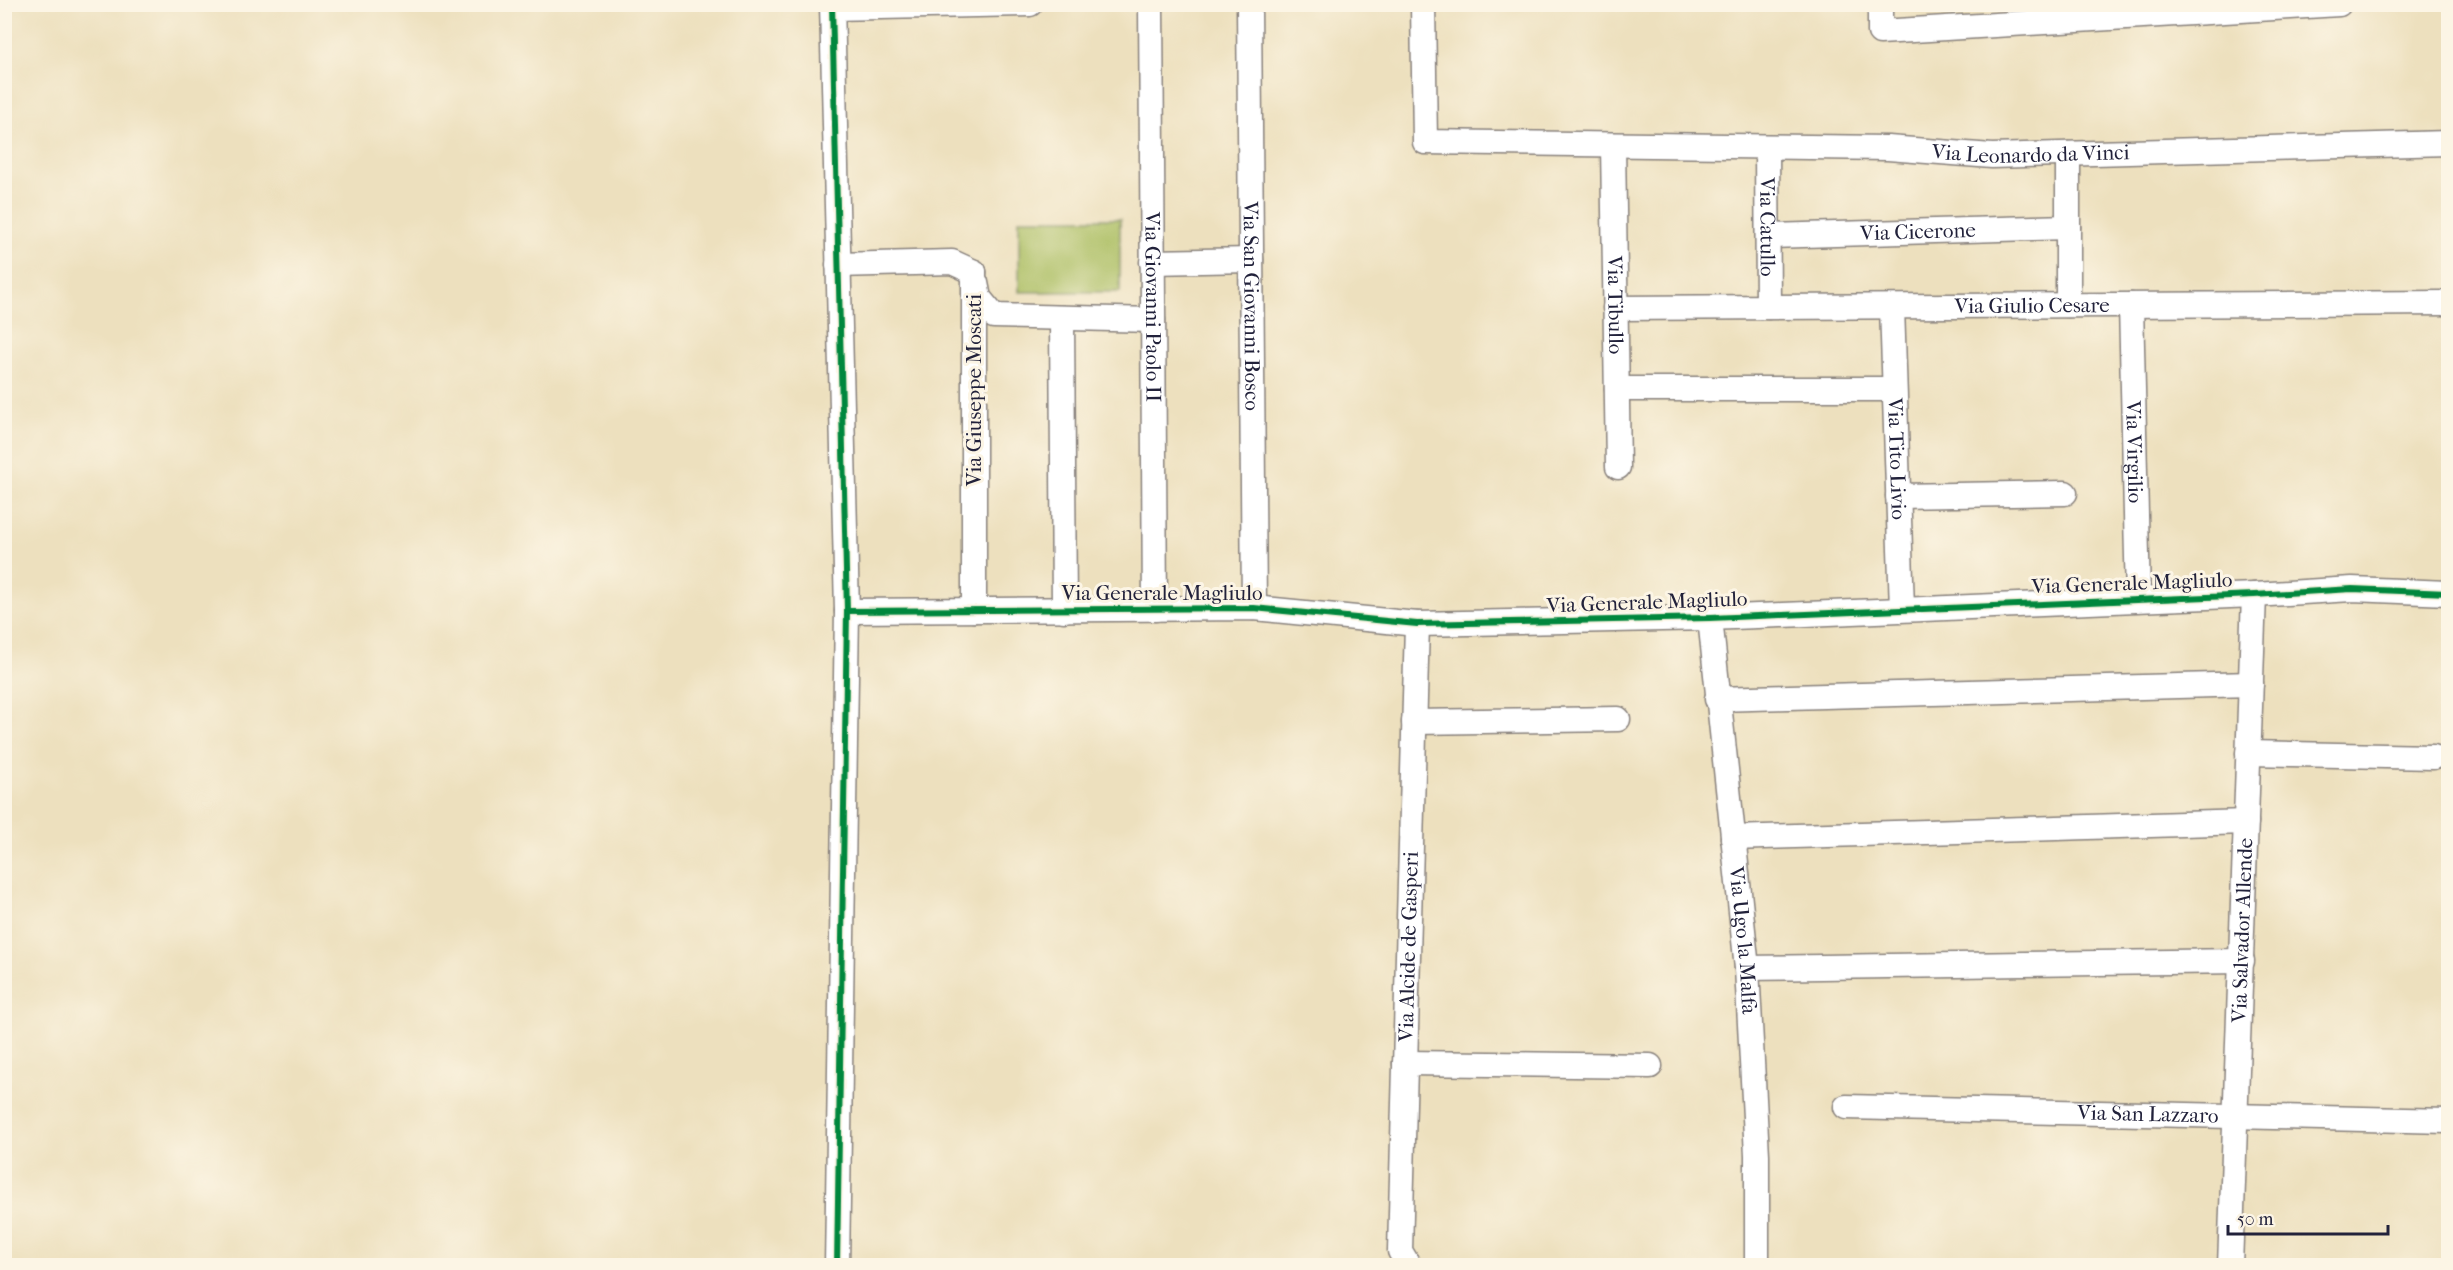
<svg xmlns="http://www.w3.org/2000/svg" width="2453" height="1270" font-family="'IM FELL French Canon',serif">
<rect width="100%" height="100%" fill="#fcf5e5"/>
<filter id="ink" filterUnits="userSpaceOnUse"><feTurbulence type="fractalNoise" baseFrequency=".0167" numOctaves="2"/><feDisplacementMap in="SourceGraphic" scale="12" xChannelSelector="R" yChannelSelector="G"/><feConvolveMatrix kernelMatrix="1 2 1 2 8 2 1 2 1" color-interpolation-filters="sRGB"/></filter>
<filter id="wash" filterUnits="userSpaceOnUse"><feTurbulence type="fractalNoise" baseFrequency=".008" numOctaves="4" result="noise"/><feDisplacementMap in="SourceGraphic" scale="24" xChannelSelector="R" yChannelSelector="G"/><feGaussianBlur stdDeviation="1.35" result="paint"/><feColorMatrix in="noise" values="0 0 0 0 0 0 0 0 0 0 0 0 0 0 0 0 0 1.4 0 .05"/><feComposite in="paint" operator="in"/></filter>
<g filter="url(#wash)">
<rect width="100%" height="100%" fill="#ede0be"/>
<path fill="#abbe62" stroke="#66704e" stroke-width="1.5" d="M1019,219H1120V292H1019Z"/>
</g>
<g filter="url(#ink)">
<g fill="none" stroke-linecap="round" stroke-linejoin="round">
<g stroke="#88817c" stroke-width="27">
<g id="minor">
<path d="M832,4L847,611L837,1266"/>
<path id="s1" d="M1151,4L1155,609"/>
<path id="s2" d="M1249,4L1254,608"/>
<path id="s3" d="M1423,4L1425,142L1888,148L1992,156L2448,143"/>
<path d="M1880,4V32L2339,4"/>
<path d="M832,8L1030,4"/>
<path id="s4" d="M1613,145L1618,467"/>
<path id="s5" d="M1767,147L1768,307"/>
<path d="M2068,154V305"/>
<path id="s6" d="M1768,236L2068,227"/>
<path d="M1152,262L1251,260"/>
<path d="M838,265L952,262L974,272"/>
<path d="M974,272V610"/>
<path d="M976,283L979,298L994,316L1153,320"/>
<path id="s7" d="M2131,305L2138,598"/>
<path id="s8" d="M1892,307L1902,609"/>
<path id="s9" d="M1615,308L2448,303"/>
<path d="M1062,318L1064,610"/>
<path d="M1617,389H1894"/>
<path d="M1898,496L2065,493"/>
<path d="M847,611L1254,608L1417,624L1710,618L2254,595L2352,589L2448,593"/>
<path id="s10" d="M1710,618L1747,968L1757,1155V1266"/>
<path d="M1717,699L2251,684"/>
<path d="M1414,722L1618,719"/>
<path d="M2248,753L2433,757"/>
<path d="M1733,838L2246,822"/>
<path d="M1747,968L2242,961"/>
<path d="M1405,1063L1650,1066"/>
<path id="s11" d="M1846,1107L2448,1121"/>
<path id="s12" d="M1409,1266L1400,1251L1417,624"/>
<path id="s13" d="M2230,1266L2254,595"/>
</g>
</g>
<use href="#minor" stroke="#fff" stroke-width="24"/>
<g stroke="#fcf5e5" stroke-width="10">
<path id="cycleway" d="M832,4L847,611L837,1266
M847,611L1254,608L1417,624L1710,618L2254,595L2352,589L2448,593"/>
</g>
<use href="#cycleway" stroke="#00873e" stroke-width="6"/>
</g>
</g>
<g text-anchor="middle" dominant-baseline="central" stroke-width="6" stroke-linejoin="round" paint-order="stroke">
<g font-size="21" fill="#22223b" stroke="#fcf5e5">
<text stroke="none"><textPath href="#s3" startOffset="744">Via Leonardo da Vinci</textPath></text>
<text stroke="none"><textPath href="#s5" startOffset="80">Via Catullo</textPath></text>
<text stroke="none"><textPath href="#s6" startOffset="150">Via Cicerone</textPath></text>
<text stroke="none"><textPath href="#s2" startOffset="302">Via San Giovanni Bosco</textPath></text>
<text stroke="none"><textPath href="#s4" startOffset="160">Via Tibullo</textPath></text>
<text stroke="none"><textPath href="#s9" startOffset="417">Via Giulio Cesare</textPath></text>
<text stroke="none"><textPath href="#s1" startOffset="303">Via Giovanni Paolo II</textPath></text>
<text transform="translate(974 390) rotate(-90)">Via Giuseppe Moscati</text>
<text stroke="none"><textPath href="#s7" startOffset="147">Via Virgilio</textPath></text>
<text stroke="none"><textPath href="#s8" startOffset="152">Via Tito Livio</textPath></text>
<text transform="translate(2132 583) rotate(-2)">Via Generale Magliulo</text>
<text x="1162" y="593">Via Generale Magliulo</text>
<text transform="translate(1647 602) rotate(-2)">Via Generale Magliulo</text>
<text stroke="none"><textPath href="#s13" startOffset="336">Via Salvador Allende</textPath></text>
<text stroke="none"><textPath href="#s10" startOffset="324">Via Ugo la Malfa</textPath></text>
<text stroke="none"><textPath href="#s12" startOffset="322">Via Alcide de Gasperi</textPath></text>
<text stroke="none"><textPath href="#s11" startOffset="302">Via San Lazzaro</textPath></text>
</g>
</g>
<rect width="2453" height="1270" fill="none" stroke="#fcf5e5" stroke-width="24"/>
<path d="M2228 1225v9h160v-9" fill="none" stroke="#22223b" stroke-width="3"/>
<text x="2237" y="1225" font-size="18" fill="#22223b" stroke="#fcf5e5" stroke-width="4.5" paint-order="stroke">50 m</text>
</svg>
